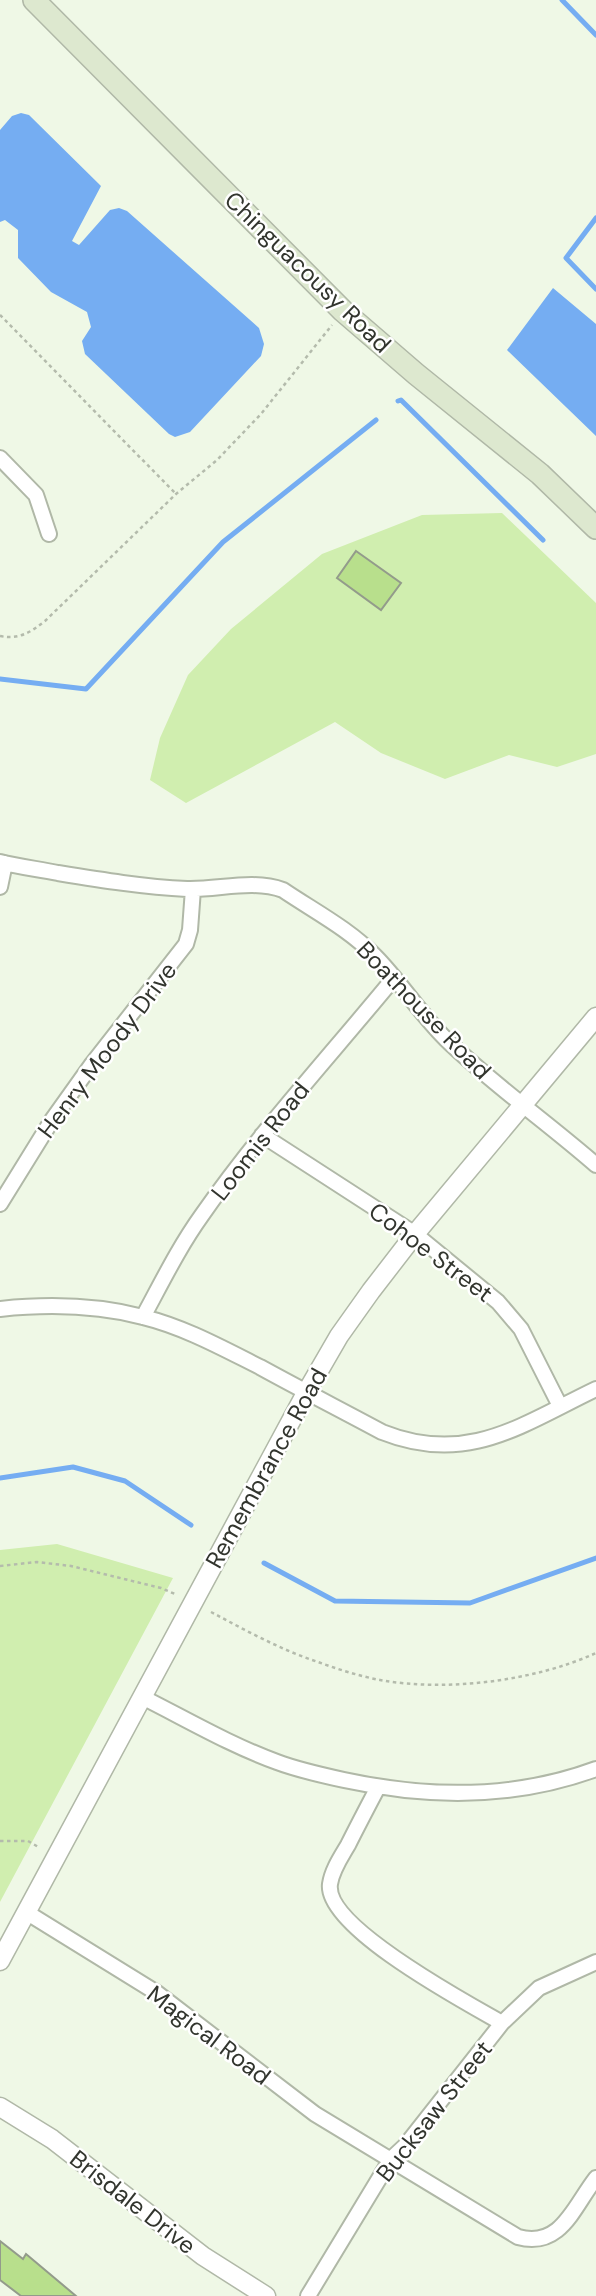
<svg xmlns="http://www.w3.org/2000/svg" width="596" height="2296" font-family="'DM Sans',sans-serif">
<rect width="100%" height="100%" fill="#eff8e6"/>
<path fill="#d0eeaf" d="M502,513L596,603V754L557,767L509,755L445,779L381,753L335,722L186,803L150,780L160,738L188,675L231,629L322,554L422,515Z
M57,1544L173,1578L0,1902V1550Z"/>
<path fill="#75adf2" d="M21,113L29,115L101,186L72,241L79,245L110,210L119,208L127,211L259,328L264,344L261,356L190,432L175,437L169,434L85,354L82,341L91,327L87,312L51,292L18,258V230L5,220L0,222V130L12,116Z
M553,288L596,324V436L507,350Z"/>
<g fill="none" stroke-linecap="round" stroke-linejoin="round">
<path stroke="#75adf2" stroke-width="5" d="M562,0L596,35
M596,218L566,258L596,289
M398,401L401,400L543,540
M0,679L86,689L223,542L376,420
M0,1478L73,1467L125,1481L191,1525
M264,1563L335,1601L470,1603L596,1558"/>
</g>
<path fill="#b8df8c" stroke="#939b8b" stroke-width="2" d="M356,551L401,583L381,610L337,578Z
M0,2241L23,2259L26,2254L76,2296H21L0,2280Z"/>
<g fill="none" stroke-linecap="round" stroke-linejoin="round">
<g stroke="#b0b8a7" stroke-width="18">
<path id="minor" d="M0,458L36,495L49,534
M0,862C19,867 39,869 58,873C101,880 144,887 187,889C219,890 252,879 283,890C314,911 349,929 375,956C402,983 423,1019 452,1045C498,1088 549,1124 596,1165
M0,887L5,863
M262,1135L415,1234L498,1302L521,1329L560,1406
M0,1204L52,1120L92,1064L186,944L190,930L193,889
M0,1309C47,1304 97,1305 143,1317C184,1327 222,1348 260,1367C300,1389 341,1410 382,1432C467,1466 521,1425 596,1389
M143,1317C162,1282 179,1247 202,1215C260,1132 329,1057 394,978
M142,1697C186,1719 230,1745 277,1762C298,1770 321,1775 344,1780C427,1798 515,1799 596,1769
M378,1787C368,1806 358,1825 348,1845C341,1857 332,1870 330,1884C324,1927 469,2004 502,2023
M26,1912L157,1993L315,2114L518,2237C561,2249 574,2206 596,2178
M308,2296L391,2159L405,2146L502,2023L539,1988L596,1962"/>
</g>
<g stroke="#b0b8a7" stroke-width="21">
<path id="tertiary" d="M0,1961L306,1393L339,1336L371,1291L415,1234L596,1017
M0,2107L52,2139L203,2256L266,2296"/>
</g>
<g stroke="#b0b8a7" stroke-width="24">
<path id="secondary" d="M34,0L343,311L416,374L540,474L596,528"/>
</g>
<path stroke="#b4bbac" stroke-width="2.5" stroke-dasharray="3.5 3.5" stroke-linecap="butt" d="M0,315L176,494
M0,636C19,640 31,632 45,621L176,494L217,460L261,414L332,325
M0,1566L37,1562L71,1566L161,1588L175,1594
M211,1612C245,1630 281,1650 318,1662C337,1669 359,1676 380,1680C446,1692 535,1681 596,1653
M0,1841H28L40,1848"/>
<use href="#minor" stroke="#fff" stroke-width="14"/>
<use href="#tertiary" stroke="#fff" stroke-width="18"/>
<use href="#secondary" stroke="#dde8cf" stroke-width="21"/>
</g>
<g text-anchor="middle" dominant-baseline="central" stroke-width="5" stroke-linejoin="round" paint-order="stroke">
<g font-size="24" fill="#32352e" stroke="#fff">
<text transform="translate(308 272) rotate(44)">Chinguacousy Road</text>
<text transform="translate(424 1010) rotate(46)">Boathouse Road</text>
<text transform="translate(107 1050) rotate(-53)">Henry Moody Drive</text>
<text transform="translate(260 1141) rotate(-52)">Loomis Road</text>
<text transform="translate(431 1252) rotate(37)">Cohoe Street</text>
<text transform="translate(266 1468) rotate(-61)">Remembrance Road</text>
<text transform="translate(209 2035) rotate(37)">Magical Road</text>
<text transform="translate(434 2111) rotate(-52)">Bucksaw Street</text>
<text transform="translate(133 2202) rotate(38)">Brisdale Drive</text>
</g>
</g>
</svg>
